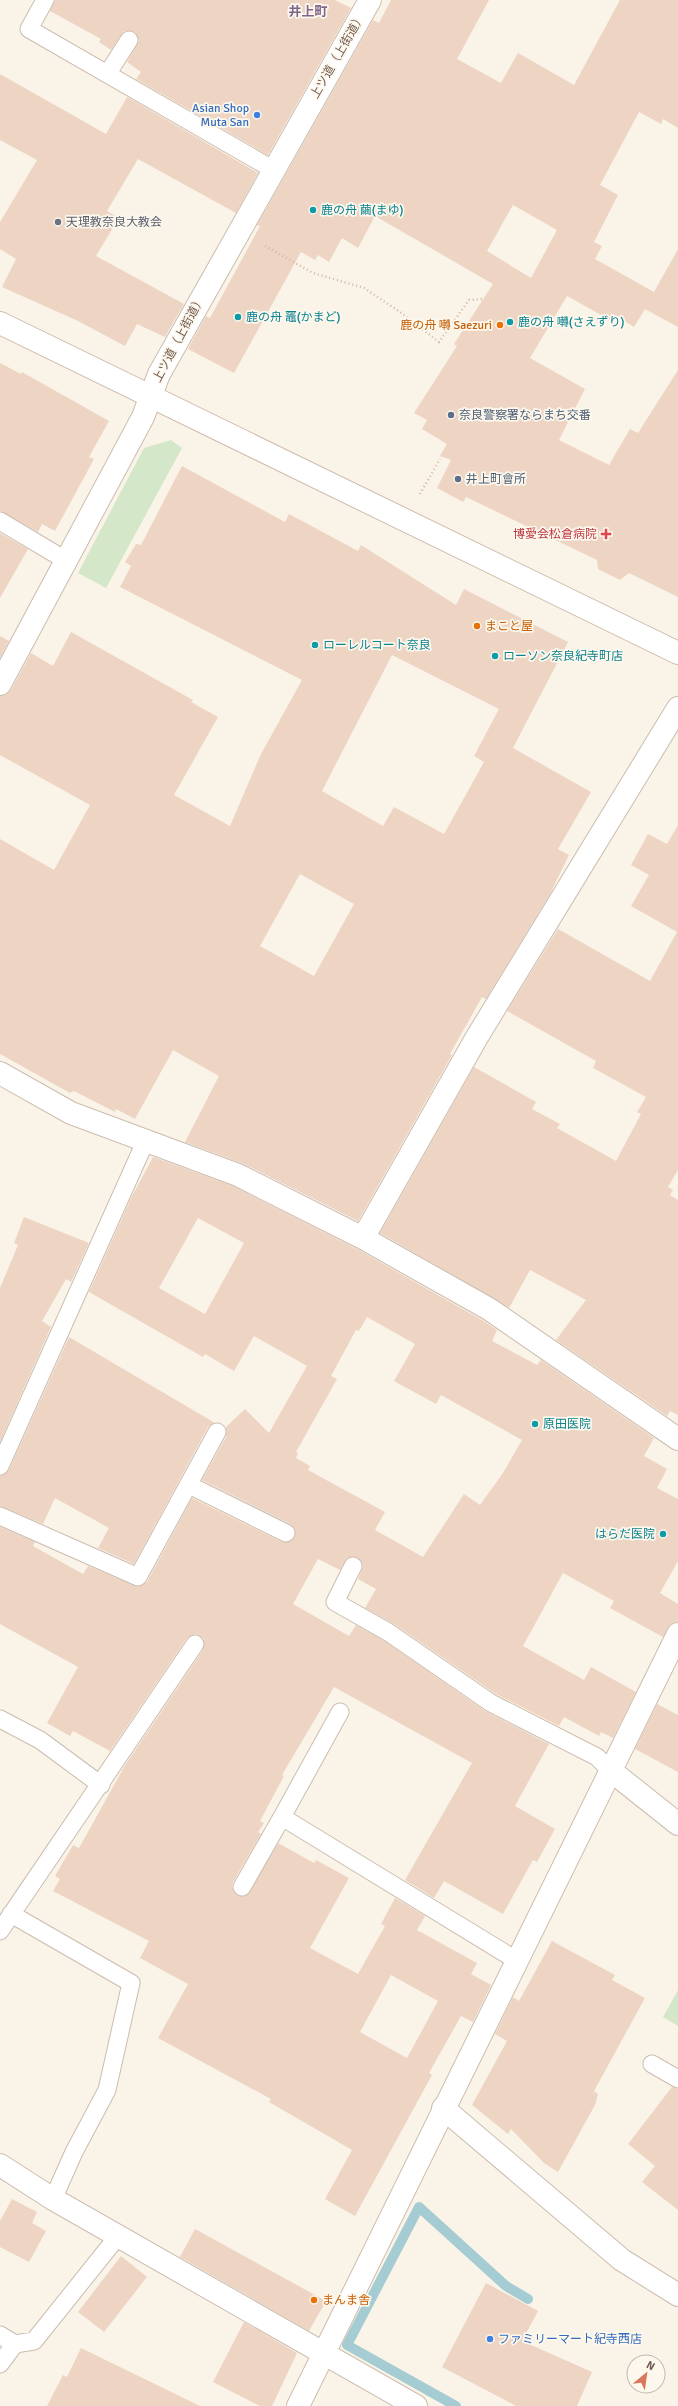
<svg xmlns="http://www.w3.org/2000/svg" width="678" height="2406" font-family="Signika,'Noto Sans JP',sans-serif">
<rect width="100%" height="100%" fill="#faf4e8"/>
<path fill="#d4e7c8" d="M171,440L182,448L106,588L78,573L144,448Z
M678,1990V2026L663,2017Z"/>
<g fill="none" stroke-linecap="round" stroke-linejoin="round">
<path stroke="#a6ccd3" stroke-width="10" d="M456,2406L347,2345L419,2207L506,2286L528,2299"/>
</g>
<path fill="#edd4c3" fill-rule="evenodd" d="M55,0H335L351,8L268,155L136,79L141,72L127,62L139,41L135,32L124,31L111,50L99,42L101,39L50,11Z
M391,0H489L457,59L501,83L518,53L574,85L620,0H678V128L663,119L661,124L639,112L600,185L618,195L594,242L602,246L595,259L654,292L678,249V327L645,309L634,327L615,315L612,321L567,296L530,358L585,389L559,440L609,465L630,429L638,433L678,370V597L629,573L620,580L598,569L597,560L466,497L463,502L437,488L451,460L440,456L447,444L422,429L427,420L414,413L457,346L454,344L493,284L375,216L358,248L342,238L329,262L318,255L315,260L301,252L234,373L188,349L206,316L210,318L260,226L257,225L373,20L379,23ZM513,205L557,230L531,278L487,251Z
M0,74L106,134L127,97L258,173L236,213L138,159L107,211L119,218L96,256L184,304L165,337L137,324L125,346L78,321L2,287L16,259L0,249V222L37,160L0,140Z
M0,363L21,374L22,372L109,421L89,457L94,459L55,531L42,524L38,532L0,511Z
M182,466L285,522L289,514L358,551L361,545L456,605L464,589L568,642L513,748L591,792L558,849L569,855L550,894L486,999L482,997L450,1054L452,1055L358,1221L244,1164L185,1142L219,1076L173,1050L135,1119L116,1109L115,1112L74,1091L70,1093L0,1054V839L54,870L90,805L0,755V696L6,695L11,690L31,653L53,666L71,632L193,700L191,702L218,717L174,795L230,826L261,754L302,680L120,587L131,566L125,562L136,544L141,545ZM392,655L499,709L474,756L484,762L444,834L394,807L383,826L322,791ZM300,874L354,904L314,976L260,946Z
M0,533L28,549L0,598Z
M0,636L9,641L0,658Z
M678,825V1170L668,1187L673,1190L670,1195L678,1200V1415L670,1411L667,1416L556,1340L586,1300L530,1270L509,1308L380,1233L474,1067L536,1102L532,1109L560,1124L557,1128L616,1161L641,1114L637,1112L646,1097L593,1068L596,1061L507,1011L558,929L650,981L677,932L631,906L649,875L631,865L648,834L667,844Z
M153,1157L233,1186L357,1249L482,1320L497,1330L492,1341L537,1365L541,1360L654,1438L644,1456L667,1469L657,1488L678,1499V1561L660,1593L678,1604V1622L671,1624L663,1637L610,1608L614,1601L563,1573L523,1646L584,1680L591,1667L636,1692L613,1738L601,1732L599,1736L564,1717L559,1726L496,1694L394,1624L365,1608L376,1589L358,1579L363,1566L357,1557L347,1558L340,1570L318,1559L293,1604L349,1636L356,1625L383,1640L485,1711L549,1744L515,1806L555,1829L537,1862L533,1860L503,1914L444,1881L434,1898L405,1880L472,1763L334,1687L282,1775L284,1776L260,1821L264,1823L258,1832L261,1834L233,1882L232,1887L237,1895H247L278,1843L314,1863L316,1860L349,1878L310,1948L358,1974L385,1926L381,1924L395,1898L425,1916L417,1930L477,1963L471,1974L491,1985L473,2022L461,2016L429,2073L432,2075L355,2216L325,2199L352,2150L269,2102L271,2099L158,2038L188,1984L140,1958L149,1941L53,1891L60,1879L55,1876L73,1845L79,1848L124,1767L203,1650L204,1639L195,1634L187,1638L110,1751L73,1731L70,1736L47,1723L78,1667L0,1624V1527L35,1542L33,1546L83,1574L88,1566L138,1587L147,1582L192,1498L282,1542L291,1541L295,1537L294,1528L290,1524L202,1480L226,1437V1427L245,1409L269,1433L307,1366L254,1336L234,1371L205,1354L203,1357L89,1292L131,1198ZM198,1218L244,1243L205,1314L159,1288ZM367,1317L415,1344L394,1381L436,1404L441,1395L522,1440L503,1473L480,1505L464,1494L423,1557L375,1530L385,1512L308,1470L310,1466L296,1458L298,1453L296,1452L337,1379L331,1376L356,1330L359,1331ZM391,1975L438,2001L407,2058L360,2032Z
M24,1217L89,1243L71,1282L66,1279L42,1321L51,1327L0,1442V1288L18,1245L14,1243Z
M69,1337L215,1423L208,1427L134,1564L98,1548L109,1528L55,1498L43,1524L0,1506V1476L9,1470Z
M657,1704L678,1715V1772L635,1749Z
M552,1941L615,1975L612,1980L645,1998L594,2091L598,2094L595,2105L558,2172L544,2163L511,2129L508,2134L472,2105L507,2041L495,2034L513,1997L519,2001Z
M672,2087L678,2089V2210L642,2182L655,2166L628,2144Z
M12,2199L37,2212L32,2223L46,2231L29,2262L0,2247V2221Z
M195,2229L326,2301L309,2331L180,2257Z
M121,2256L147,2277L104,2332L78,2312Z
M486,2283L538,2311L522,2341L592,2372L577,2406H516L442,2367Z
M244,2322L297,2353L272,2406H260L213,2382Z
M81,2348L200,2406H47L63,2375L67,2377Z"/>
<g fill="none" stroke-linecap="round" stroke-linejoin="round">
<g stroke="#ccbcaf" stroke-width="19">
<path id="lane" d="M45,0L29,29L274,170
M108,73L129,40
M0,521L67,561
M0,1466L146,1140
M189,1485L286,1533
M0,1516L138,1577L217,1432
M353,1566L335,1602L388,1632L491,1703L597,1757L610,1770
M340,1712L282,1817L516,1960
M0,1719L40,1740L101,1785
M242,1887L282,1817
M11,1914L131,1983L107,2090L74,2152L53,2199
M0,1931L195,1644
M652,2064L678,2079
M0,2335L15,2344L34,2341L118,2236
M0,2364L15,2344"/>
</g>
<g stroke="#ccbcaf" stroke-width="24">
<path id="street" d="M0,684L143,417L159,374L370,0
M0,1073L71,1113L238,1175L363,1238L489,1309L678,1439
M363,1238L477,1037L678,708
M610,1770L678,1824
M443,2108L622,2260L678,2295
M0,2165L53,2199L416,2406"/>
</g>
<g stroke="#cebcad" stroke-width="24">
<path id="secondary" d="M0,323L678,653
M298,2406L678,1634"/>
</g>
<path stroke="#d2b7a6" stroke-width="2.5" stroke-dasharray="1 3" stroke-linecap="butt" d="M265,246L313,273L364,288L400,312L439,342L469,300L483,299
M420,494L440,459"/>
<use href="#lane" stroke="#fff" stroke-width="17"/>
<use href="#street" stroke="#fff" stroke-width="22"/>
<use href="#secondary" stroke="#fff" stroke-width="22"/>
</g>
<g fill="#3f7fe0" stroke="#fdf8ee" stroke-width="1.5">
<circle cx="257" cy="115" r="4"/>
<circle cx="490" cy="2339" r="4"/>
</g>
<g fill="#0f9aa8" stroke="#fdf8ee" stroke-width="1.5">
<circle cx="313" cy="210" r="4"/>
<circle cx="238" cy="317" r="4"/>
<circle cx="510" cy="322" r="4"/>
<circle cx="315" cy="645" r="4"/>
<circle cx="495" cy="656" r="4"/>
<circle cx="535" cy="1424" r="4"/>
<circle cx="663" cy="1534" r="4"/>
</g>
<circle fill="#6b7280" stroke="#fdf8ee" stroke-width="1.5" cx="58" cy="222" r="4"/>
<g fill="#e8710a" stroke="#fdf8ee" stroke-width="1.5">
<circle cx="500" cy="325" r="4"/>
<circle cx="477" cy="626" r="4"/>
<circle cx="314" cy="2300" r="4"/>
</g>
<g fill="#5c6f8a" stroke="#fdf8ee" stroke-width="1.5">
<circle cx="451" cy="415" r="4"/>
<circle cx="458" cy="479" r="4"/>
</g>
<path fill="#e0444e" stroke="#fdf8ee" stroke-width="1.5" d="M604 528h4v4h4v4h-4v4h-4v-4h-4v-4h4z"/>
<g text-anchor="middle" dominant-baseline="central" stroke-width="3.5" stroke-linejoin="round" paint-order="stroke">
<g font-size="12" fill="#725b4f" stroke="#fdf8ee">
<text transform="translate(338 56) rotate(-60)">上ツ道（上街道）</text>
<text transform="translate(179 339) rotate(-62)">上ツ道（上街道）</text>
</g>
<g font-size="12" fill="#366cbe" stroke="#fdf8ee" text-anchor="end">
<text x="249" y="108">Asian Shop<tspan x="249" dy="14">Muta San</tspan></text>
<text x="498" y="2339" text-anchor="start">ファミリーマート紀寺西店</text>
</g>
<g font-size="12" fill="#0d838f" stroke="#fdf8ee" text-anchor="start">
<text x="321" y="210">鹿の舟 繭(まゆ)</text>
<text x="246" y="317">鹿の舟 竈(かまど)</text>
<text x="518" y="322">鹿の舟 囀(さえずり)</text>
<text x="323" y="645">ローレルコート奈良</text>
<text x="503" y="656">ローソン奈良紀寺町店</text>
<text x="543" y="1424">原田医院</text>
<text x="655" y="1534" text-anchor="end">はらだ医院</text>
</g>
<g font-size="12" fill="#5b616d" stroke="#fdf8ee" text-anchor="start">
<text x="66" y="222">天理教奈良大教会</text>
</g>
<g font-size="12" fill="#c56008" stroke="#fdf8ee" text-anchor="start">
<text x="492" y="325" text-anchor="end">鹿の舟 囀 Saezuri</text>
<text x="485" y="626">まこと屋</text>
<text x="322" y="2300">まんま舎</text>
</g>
<g font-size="12" fill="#4e5e75" stroke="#fdf8ee" text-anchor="start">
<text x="459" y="415">奈良警察署ならまち交番</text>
<text x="466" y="479">井上町會所</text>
</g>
<g font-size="12" fill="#be3a42" stroke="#fdf8ee" text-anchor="end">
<text x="597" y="534">博愛会松倉病院</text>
</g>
<g font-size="13" font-weight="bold" fill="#81668e" stroke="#fdf8ee">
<text x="308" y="12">井上町</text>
</g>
</g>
<g transform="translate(646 2374) rotate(29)"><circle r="19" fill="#fdf8ee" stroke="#c5b9ae"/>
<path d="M0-3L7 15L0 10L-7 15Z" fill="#d8775a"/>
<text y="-6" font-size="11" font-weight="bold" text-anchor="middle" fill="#725b4f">N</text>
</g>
</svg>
